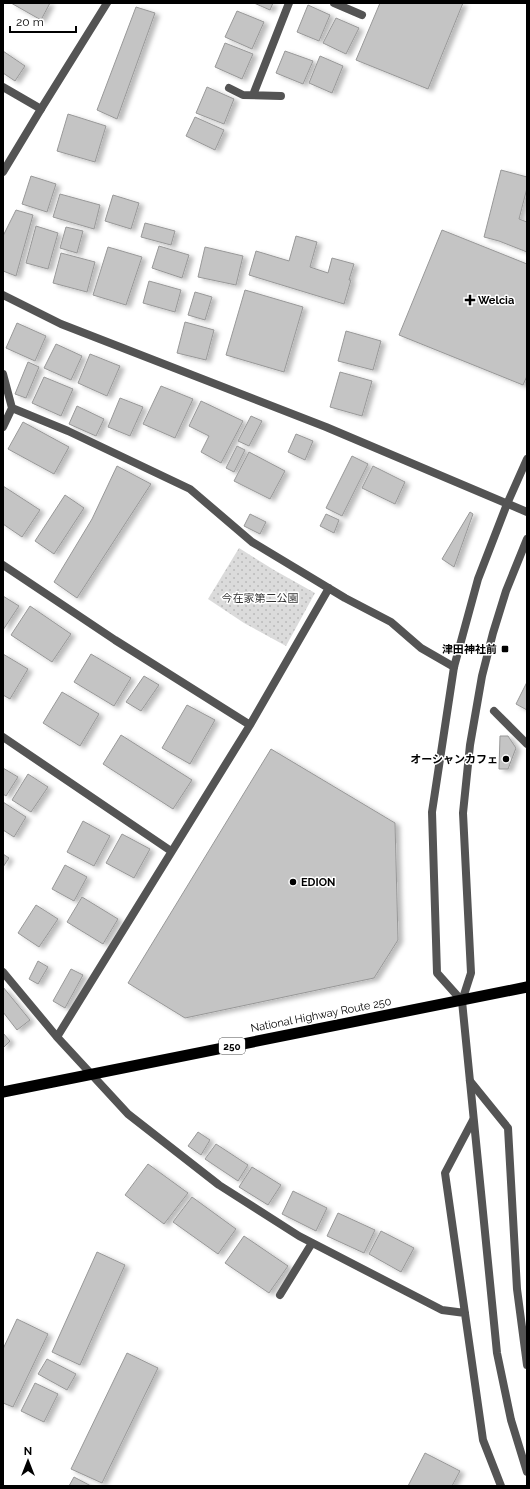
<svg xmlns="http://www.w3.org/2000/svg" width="530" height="1489" font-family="Raleway,'Noto Sans JP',sans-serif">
<defs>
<pattern id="park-dots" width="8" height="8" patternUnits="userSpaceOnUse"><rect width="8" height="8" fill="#dbdbdb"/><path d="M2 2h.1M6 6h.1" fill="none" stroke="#bababa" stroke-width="1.8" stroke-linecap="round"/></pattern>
<filter id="shadow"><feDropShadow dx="4.5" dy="2.5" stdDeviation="2" flood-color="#0004"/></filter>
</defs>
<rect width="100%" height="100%" fill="#fff"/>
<path fill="url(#park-dots)" d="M239,548L274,570L315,593L286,646L244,623L208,599Z"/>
<path fill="#c4c4c4" stroke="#989898" filter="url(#shadow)" d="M11,3H50L41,20Z
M254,3H273L270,10Z
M380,3H463L428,89L356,60Z
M308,5L330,15L319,41L297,32Z
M136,7L155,13L117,119L97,110Z
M237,11L264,22L252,49L225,37Z
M336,18L359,28L346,54L323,43Z
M225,43L253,54L242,79L215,67Z
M3,51L25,66L15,81L3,73Z
M285,51L313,61L303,84L276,73Z
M320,56L343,66L332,93L309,83Z
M207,87L234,99L224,124L196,113Z
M68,114L106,126L95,162L57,151Z
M195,117L224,130L215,150L186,136Z
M501,170L527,177V188L519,219L527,222V252L499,241L484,237Z
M31,176L56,184L47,212L22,204Z
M60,194L100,205L94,229L53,217Z
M113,195L139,203L131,229L105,221Z
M16,210L33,215L16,276L3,271V236Z
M145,223L175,231L171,245L141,237Z
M36,226L58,233L48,269L26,263Z
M66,227L83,231L77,253L60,248Z
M442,230L527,264V376L523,385L399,335Z
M296,236L317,242L310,267L328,273L332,258L354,264L349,280H351L344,304L249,275L256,251L289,261Z
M159,246L189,255L182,278L152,268Z
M108,247L142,257L126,305L93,295Z
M205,247L243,256L236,285L198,277Z
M61,253L95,262L87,292L53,283Z
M149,281L181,290L175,312L143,303Z
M245,290L303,307L284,372L226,355Z
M195,292L212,297L205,320L188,315Z
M185,322L214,330L206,360L177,353Z
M17,323L46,336L35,361L6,348Z
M346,331L381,341L373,370L338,361Z
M56,344L82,356L71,380L44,368Z
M90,354L120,366L107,396L78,383Z
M28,362L39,367L26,398L15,394Z
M340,372L372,381L362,416L330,407Z
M44,377L73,389L61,416L32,403Z
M161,386L193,399L175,438L143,424Z
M120,398L143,407L130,436L108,427Z
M201,401L243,421L221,463L201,452L209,436L189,426Z
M77,406L104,419L96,436L69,424Z
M251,416L262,421L249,446L238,441Z
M23,422L69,447L54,474L8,449Z
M296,434L313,441L305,460L288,452Z
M237,446L245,450L234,472L226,468Z
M249,452L285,471L270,499L234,481Z
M352,456L368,464L342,516L326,508Z
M117,466L151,484L77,598L54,582L92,519Z
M373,466L405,482L395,504L362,488Z
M3,486L40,510L22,537L3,524Z
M65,495L84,508L54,554L35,541Z
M470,512L473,514L454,567L442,559Z
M250,514L266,522L260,534L244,526Z
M326,514L339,520L334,533L320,526Z
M3,596L19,606L3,630Z
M30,606L71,634L52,662L11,635Z
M3,654L28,669L10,699L3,695Z
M91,654L131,678L114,706L74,682Z
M144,676L159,685L141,711L126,702Z
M527,682V710L516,704Z
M62,692L99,714L80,746L43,723Z
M187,705L215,720L190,764L162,748Z
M121,735L192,780L173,809L103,764Z
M500,736H508L516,748L508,769H499Z
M271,749L395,823L398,940L374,978L185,1018L128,983Z
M3,768L18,777L6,796L3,794Z
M28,774L48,787L31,812L12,800Z
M3,802L26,817L14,837L3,830Z
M83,821L110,836L94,866L67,852Z
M122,834L150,849L134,878L106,863Z
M3,854L9,858L3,867Z
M65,865L87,877L74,901L52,889Z
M82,897L118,919L103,944L67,922Z
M36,905L58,919L39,947L18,933Z
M38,961L48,967L38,984L29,979Z
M71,969L83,975L65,1008L53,1001Z
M3,987L30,1020L17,1030L3,1012Z
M3,1033L10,1041L3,1048Z
M198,1132L210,1140L201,1155L188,1146Z
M216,1144L248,1165L238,1181L205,1159Z
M148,1164L188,1193L164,1224L125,1195Z
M252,1167L281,1185L268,1205L239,1187Z
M293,1191L327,1208L316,1231L282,1214Z
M192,1197L236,1229L218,1254L173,1222Z
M338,1213L375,1230L364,1253L327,1236Z
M381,1231L414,1248L401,1272L369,1254Z
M244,1236L288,1266L269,1293L225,1263Z
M97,1252L125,1265L80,1365L52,1352Z
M17,1319L48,1334L13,1407L3,1403V1349Z
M127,1353L158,1368L102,1483L71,1469Z
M47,1359L76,1374L67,1390L38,1374Z
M35,1383L58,1394L44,1422L21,1411Z
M425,1453L460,1471L452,1486H408Z
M74,1477L91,1486H69Z"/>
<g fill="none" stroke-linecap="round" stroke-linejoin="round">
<path stroke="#545454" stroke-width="8" d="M494,711L527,744"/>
<path stroke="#545454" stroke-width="8" d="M334,3L362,15
M3,87L41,109
M229,88L243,95L281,96
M253,95L289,3
M3,295L61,324L326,427L527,512
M3,374L12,408L68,431L190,489L252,542L345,598L391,622L421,648L454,667
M3,427L12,408
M3,565L115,640L250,725L57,1037
M250,725L329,588
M3,737L171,851
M3,972L57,1037L128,1114L219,1185L299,1236L442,1310L465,1313
M470,1081L508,1128L517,1289L527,1365
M473,1120L445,1173L483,1440L501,1486
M280,1295L312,1243"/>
<path stroke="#545454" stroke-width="8" d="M3,172L41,109L107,3
M527,539L506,591L493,633L482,676L470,745L463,813L471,973L462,1001L497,1353L511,1420L527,1472
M462,1001L437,973L432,812L454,667L478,579L507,504L527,459"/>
<path stroke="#000" stroke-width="11" d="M3,1092L527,987"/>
</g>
<g fill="#000" stroke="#fff" stroke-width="1.5">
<path d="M468 294h4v4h4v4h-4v4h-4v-4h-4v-4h4z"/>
<rect x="501" y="645" width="8" height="8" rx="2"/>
<circle cx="506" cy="759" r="4"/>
<circle cx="293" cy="882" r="4"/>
</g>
<g text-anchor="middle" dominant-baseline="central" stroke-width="3" stroke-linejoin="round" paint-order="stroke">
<rect fill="#fff" stroke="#4c4c4c" stroke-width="1" x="219" y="1038" width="26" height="16" rx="3"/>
<g font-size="10" font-weight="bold" fill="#000">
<text x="232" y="1046">250</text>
</g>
<g font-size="11" font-weight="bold" fill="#000" stroke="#fff" text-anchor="start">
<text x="478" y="300">Welcia</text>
<text x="497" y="649" text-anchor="end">津田神社前</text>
<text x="498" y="759" text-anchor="end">オーシャンカフェ</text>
<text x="301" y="882">EDION</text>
</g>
<g font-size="11" fill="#323232" stroke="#fff">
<text x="260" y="598">今在家第二公園</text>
</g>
<g font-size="11" fill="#000" stroke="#fff">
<text transform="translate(321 1015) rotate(-11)">National Highway Route 250</text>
</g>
</g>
<rect width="530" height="1489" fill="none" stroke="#000000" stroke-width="8"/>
<g transform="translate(28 1461)" stroke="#ffffff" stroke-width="3" paint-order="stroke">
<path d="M0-3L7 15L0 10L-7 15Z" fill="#000000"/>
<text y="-6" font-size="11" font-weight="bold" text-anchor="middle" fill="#000000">N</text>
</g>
<path d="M10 26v6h66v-6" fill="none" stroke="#000000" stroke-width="2"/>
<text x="16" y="26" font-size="12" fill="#000000" stroke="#ffffff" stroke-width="3" paint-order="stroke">20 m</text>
</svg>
